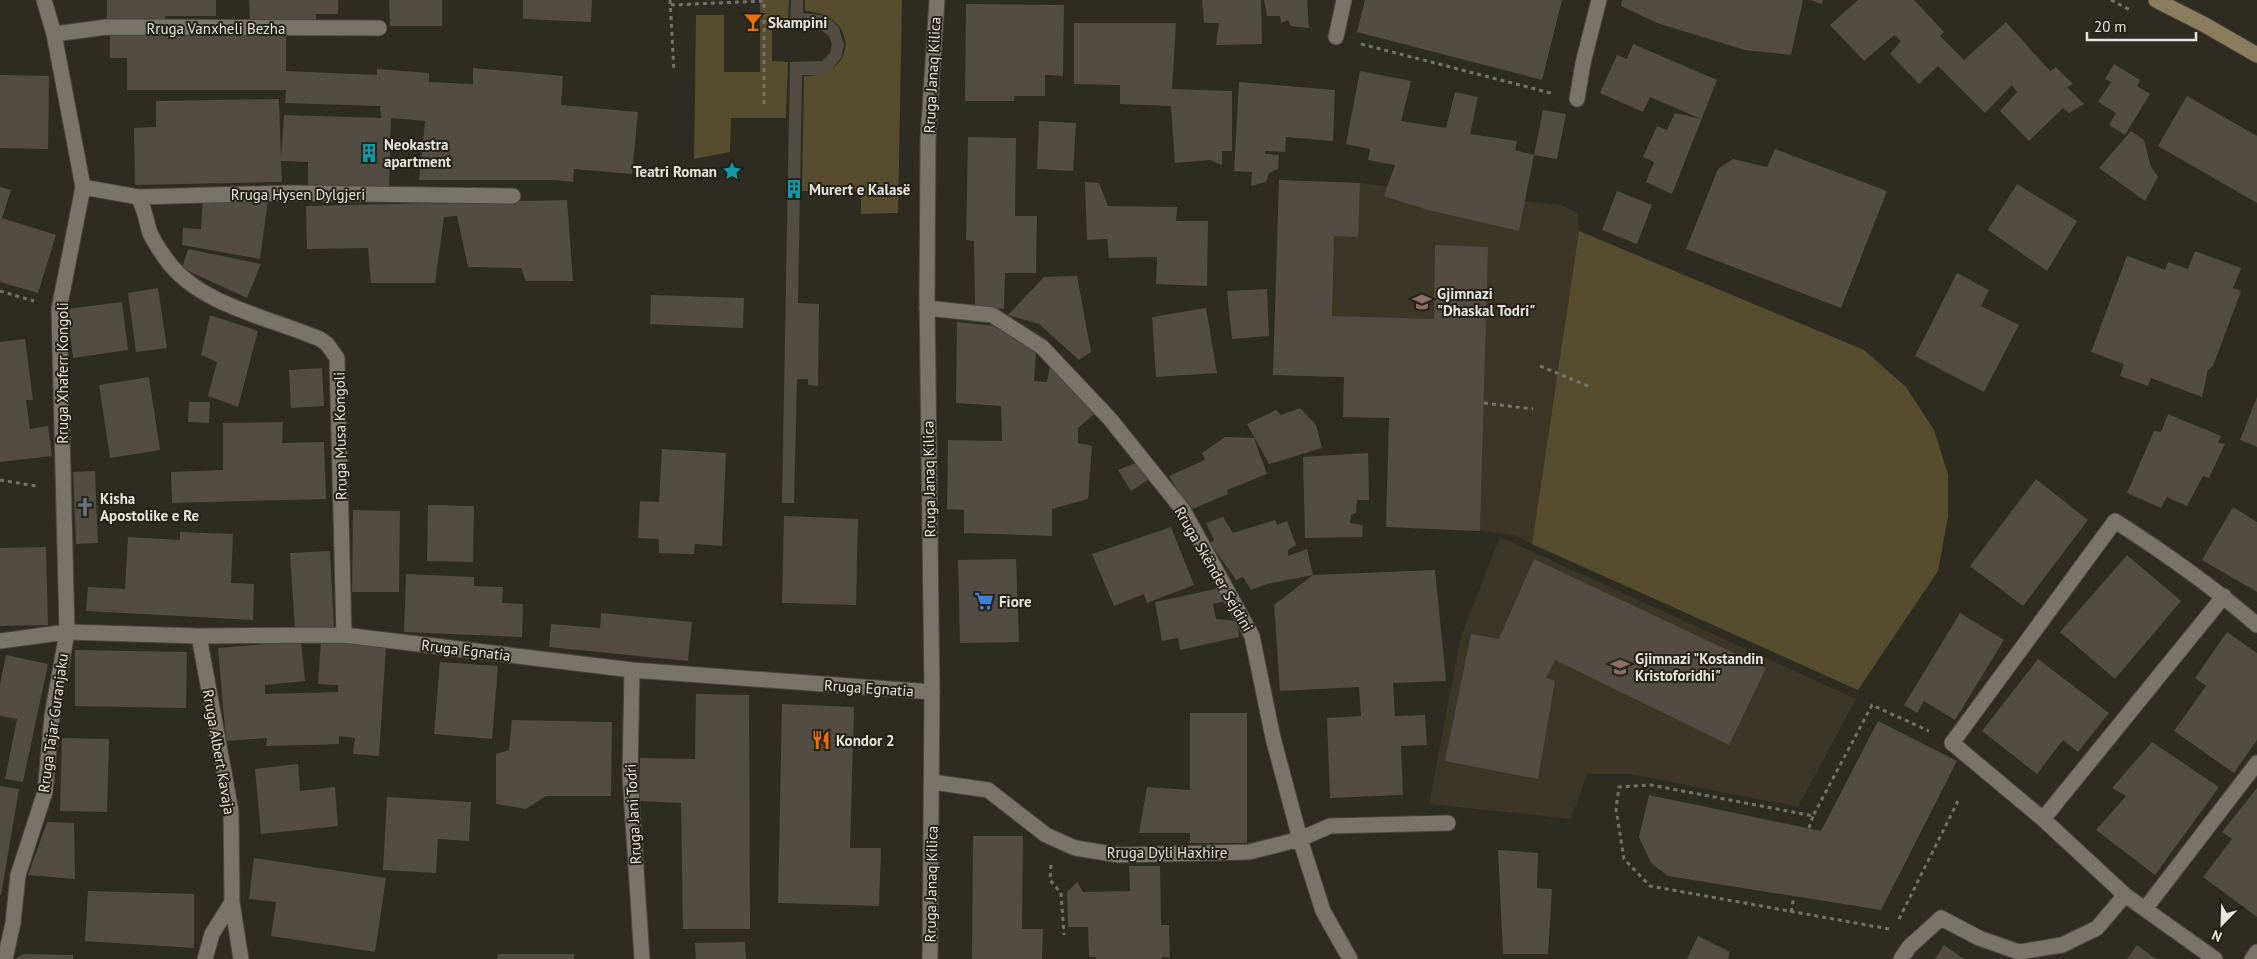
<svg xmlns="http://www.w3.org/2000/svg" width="2257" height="959" font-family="'PT Sans',sans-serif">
<rect width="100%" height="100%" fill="#2e2b20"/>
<path fill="#3b3626" d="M1279,180L1360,183L1561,205L1578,213L1579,231L1532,544L1513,535L1480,531L1386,527L1389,418L1343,417L1344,377L1273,375Z
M1500,537L1856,699L1798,807L1631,774H1587L1571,819L1429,804L1461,636Z"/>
<path fill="#554d2e" d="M760,0H789L788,27L772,28V61L788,62L786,118H731L730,152L694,159L696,15H724V72H760Z
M805,0H902L898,213L861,214V191H802L804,76C859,76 859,14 805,11Z
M1579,231L1864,350L1906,387L1934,430L1948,474V517L1938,571L1858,690L1532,544Z"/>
<path fill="#534c42" d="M107,0H216V16H165V21H107Z
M249,0H338V14H316V25H250Z
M389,0H442V26H390Z
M523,0H592L591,22L523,19Z
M791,0H803V13L821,15L833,21L839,28L844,45L841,58L832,69L820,75H802L798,303L819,304L818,386L808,385V379H797L794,503H782L790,62L822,61L830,53L832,44L829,36L820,29L790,27Z
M1202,0H1261L1262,44L1216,45L1219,23H1204Z
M1264,0H1307L1309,28L1291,26L1288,20L1281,23L1280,16H1267Z
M1365,0H1562L1542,80L1357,32Z
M1622,0H1803L1791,55L1745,50L1657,23L1621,6Z
M1810,0H1823L1822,4Z
M1858,0H1914L1944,32L1940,36L1964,60L2006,22L2050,71L2056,67L2073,84L2067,87L2084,104L2069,113L2063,108L2029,141L2000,111L2017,92L2012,85L1985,113L1938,66L1919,84L1890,54L1901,41L1894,35L1864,61L1830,25Z
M966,4L1064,5L1063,76L1045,75V96H1014V101H965Z
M1074,23H1176L1172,89L1232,91V151H1222V165L1210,160L1175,163L1171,106L1120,104V85L1074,84Z
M110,32H286V71L377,75V69L429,73V82L473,84V68L563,76L561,105L638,112L632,174L574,169L573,182L554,180H419L425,121L391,118L389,189L308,187V162L281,161L282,182L135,185L134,128L156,127V101L279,99L281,159L284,115L381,118L380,106L285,103L286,90H127V58H110Z
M1633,44L1717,80L1672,194L1646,182L1654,162L1643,157L1657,126L1667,130L1675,113L1701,119L1650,97L1643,112L1600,93L1617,55L1627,59Z
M2114,64L2140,80L2137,86L2150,94L2125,135L2109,125L2116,113L2098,102L2111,82L2105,79Z
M1360,71L1411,81L1401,121L1446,128L1455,92L1478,97L1470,134L1517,141L1515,150L1534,155L1519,231L1428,210L1384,196L1395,165L1368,160L1370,149L1346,144Z
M0,75L49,76L48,149L0,148Z
M1239,82L1335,90L1333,141L1286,137L1285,152L1265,151V154L1279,155L1278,169L1269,173L1266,182L1251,186L1252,172L1234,171Z
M2187,96L2257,136V203L2158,146Z
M1543,110L1566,114L1557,159L1534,155Z
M1039,121L1076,123L1073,171L1037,169Z
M2131,131L2144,140L2151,167L2158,177L2145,201L2099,168Z
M968,137L1016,138L1015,216H1037L1036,273H1005L1004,309L975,306L974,241L966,240Z
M1775,149L1887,191L1841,308L1686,249L1718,169L1733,159L1767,167Z
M1279,180L1360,183L1358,237L1334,236L1332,316L1434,319L1435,245L1488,247L1480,531L1386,527L1389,418L1343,417L1344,377L1273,375Z
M1085,182L1099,183L1108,206L1177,207L1176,221H1208L1207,286L1156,284L1157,257L1109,258L1107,239L1087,240Z
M2017,184L2077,221L2047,271L1988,230Z
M0,187L11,190L2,218L56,235L38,293L0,282Z
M1617,191L1652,205L1637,244L1602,230Z
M203,198L268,199L260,259L182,245L183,228L201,229Z
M567,200L573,281H526L521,268L468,267L457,216L444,217L435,283H371L368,248L307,249L306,206Z
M188,249L261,264L247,298L182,268Z
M2195,251L2241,268L2233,288L2241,291L2213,366L2208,370L2202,397L2151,378L2148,386L2120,376L2124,364L2091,352L2127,256L2165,270L2168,262L2188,269Z
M1957,273L1989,290L1981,306L2019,325L1984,392L1915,356Z
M1077,276L1091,352L1079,360L1039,324L1008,315L1044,277Z
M158,288L167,348L136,352L128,293Z
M1267,289L1269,336L1232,339L1227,291Z
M651,295L744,298L743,328L650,324Z
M122,302L128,350L73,358L67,309Z
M1206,308L1217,373L1156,377L1152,317Z
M210,315L258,331L238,407L208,396L217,362L201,355Z
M957,322L995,326L1036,353L1034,381L1047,382L1051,361L1095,413L1078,428V443L1092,446L1088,499L1052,509V536L964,533V510L947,509L948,440L1002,441L1001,406L956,403Z
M25,339L33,400H26L30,429L48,426L52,456L0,462V342Z
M322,368L324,406L291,408L289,370Z
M149,377L160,450L110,458L99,385Z
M2257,397V447L2240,440Z
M189,402H210L209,423L188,422Z
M1300,408L1316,425L1322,448L1269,464L1247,424L1276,410L1281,415Z
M2168,414L2221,436L2218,443L2225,444L2209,478L2203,476L2187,506L2167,497L2161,508L2127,493L2154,431L2161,432Z
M283,422L282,443L324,442L326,499L172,503L171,472L223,470V423Z
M1225,437L1254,438L1267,474L1227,490L1228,494L1190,510L1169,476L1205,460L1202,453Z
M662,449L726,453L722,546L695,544L694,554L659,553V539L638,538L640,501L659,502Z
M1368,453L1369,500H1357L1356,513L1351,515L1350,523L1363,525L1362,537L1305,538L1303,457Z
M1138,462L1151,478L1131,491L1118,470Z
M95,471L98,543L76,544L73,472Z
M2036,479L2088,520L2023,606L1970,566Z
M428,505L474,506L473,562L427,561Z
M2233,507L2257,522V592L2202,560Z
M353,510L400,511L399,592H352Z
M784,516L858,519L856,605L782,603Z
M1223,517L1233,533L1275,520L1277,525L1287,521L1296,545L1288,550V556L1307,549L1313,575L1267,584L1251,590L1243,577L1236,580L1210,543L1214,540L1206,523Z
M1171,527L1194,585L1147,603L1144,594L1114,606L1092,554Z
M180,532L233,534L231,583L254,584L253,620L86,611L88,587L125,589L128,537L180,540Z
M46,547L48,625L0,626V548Z
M330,551L334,628L295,630L290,553Z
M2127,555L2181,601L2115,679L2060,632Z
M1016,559L1019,642L960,643L958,560Z
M1534,559L1766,668L1729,745L1555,660L1546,678L1555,681L1538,779L1445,761L1471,634L1499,639Z
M1435,570L1446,681L1393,683L1395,716L1425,715L1427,745L1401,746L1403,795L1330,798L1327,718L1361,716L1359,687L1280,691L1274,605L1313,575Z
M406,574L474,577V586L503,587L502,603L523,604L522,637L404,632Z
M1225,587L1226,601L1213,604L1216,619L1237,621L1239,637L1180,650L1178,638L1162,641L1155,602Z
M601,613L692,622L688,661L549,647L551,624L600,628Z
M1960,613L2004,640L1955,720L1924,701L1917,713L1904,705Z
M2227,632L2257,653V740L2234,773L2174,731L2206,686L2195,678Z
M301,641L305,681L265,685V694L338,692V685L318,684L321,641L386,646L379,756L353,754L355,738L339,736V744L266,746L267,738L226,741L218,648Z
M75,650L187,652L186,708L75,706Z
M6,655L48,664L23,782L5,779L17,719L0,716V685Z
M2038,659L2109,713L2078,752L2063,740L2037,774L1982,731Z
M440,662L498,666L492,739L434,734Z
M696,694L749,695L750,929H683L681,803L639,801L640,758L695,759Z
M782,704L854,707L850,848H881L879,906L778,903Z
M1190,713H1247V843H1190V833H1139L1147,787L1190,790Z
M512,720L612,722L611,796H546L526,809L496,804V754L509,750Z
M1878,721L1957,761L1881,910L1668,876L1651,863L1639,837L1649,795L1821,831Z
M62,738L109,739L107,812L60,811Z
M2152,742L2219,787L2155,875L2096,830L2126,796L2112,788Z
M298,764L300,791L335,787L338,826L261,834L255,769Z
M0,786L19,789L1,895H0Z
M2257,788V917L2203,877L2232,839L2222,832Z
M387,797L471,802L469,841L438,839L436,873L383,870Z
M47,822L74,823L75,879L28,875Z
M973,836H1023L1022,929H1043L1042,959H972Z
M1498,850L1538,853L1537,888L1552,889L1548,954H1503Z
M254,858L386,878L375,952L271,936L276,902L249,899Z
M1129,866H1160L1161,925H1169L1170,957H1162V959H1096V957H1089L1088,927H1068L1067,892L1077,882L1083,892L1130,891Z
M88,891L194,894V948L85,941Z
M1698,936L1730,952L1728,959H1687Z
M745,942L746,959H696L695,943Z
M1944,945L1964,959H1935Z
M2137,945L2156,959H2127Z
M23,954L73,955V959H15Z
M498,954H574V959H497Z"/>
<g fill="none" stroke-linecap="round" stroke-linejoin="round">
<g stroke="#48453d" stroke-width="17">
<path id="service" d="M54,34L107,27L379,28
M1336,37L1344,0
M927,308L992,315L1042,347L1110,419L1183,510L1252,636L1273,738L1300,839
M5,959L13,923L18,875"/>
</g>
<g stroke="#48453d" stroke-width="17">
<path id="minor" d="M1577,99L1583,63L1599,0
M83,187L138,197L287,193L513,196
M138,197C145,209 146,221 150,233C154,242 161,252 166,259C198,305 271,318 320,339L327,344L337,358L344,635
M199,636L231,811L232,902L241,959
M0,641L67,632L199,636L344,635L632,670L932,692
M632,670L630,776L642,959
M932,782L988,790L1046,835L1075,848L1119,855L1249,852L1300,839L1330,826L1448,823
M2043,819L2224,596
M1300,839L1323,911L1350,959
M18,875L45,792L52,716L67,632L59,309L83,187L54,34L44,0
M2145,909L2257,763
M205,959L212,934L232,902
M1901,959L1909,947L1941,918L1979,938L2019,952L2062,945L2097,928L2125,895
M2215,959L2125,895L2043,819L1952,743L2115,521C2165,553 2212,586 2257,625
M2252,959L2257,952"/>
</g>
<g stroke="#48453d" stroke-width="17">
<path id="tertiary" d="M930,959L932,692L927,296L928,139L937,0"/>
</g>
<g stroke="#48453d" stroke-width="17">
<path id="secondary" d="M2156,0L2205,25L2257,55"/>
</g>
<path stroke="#757369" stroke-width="3" stroke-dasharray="4 4" stroke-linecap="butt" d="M670,0L674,72
M2111,0L2130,10
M671,5L764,1
M1361,44L1551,93
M764,104V0
M0,291L34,301
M1540,366L1588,386
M1484,403L1533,409
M0,480L36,486
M1809,828L1813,816
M1051,865L1050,880L1061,893L1064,935
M1791,912L1794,896
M1899,919L1958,801
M1889,929L1650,886L1624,859L1616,809L1619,787L1651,785L1813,816L1872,705L1929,731"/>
<use href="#service" stroke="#787568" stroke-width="15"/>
<use href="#minor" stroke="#787568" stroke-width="15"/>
<use href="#tertiary" stroke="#787568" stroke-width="15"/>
<use href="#secondary" stroke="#8a7c5c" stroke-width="15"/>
</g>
<defs>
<g id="bar-bare" transform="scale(1.5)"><path d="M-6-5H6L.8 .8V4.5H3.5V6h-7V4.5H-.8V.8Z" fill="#e8710a" stroke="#242117" stroke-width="2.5" paint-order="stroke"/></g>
<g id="building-bare" transform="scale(1.5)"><path d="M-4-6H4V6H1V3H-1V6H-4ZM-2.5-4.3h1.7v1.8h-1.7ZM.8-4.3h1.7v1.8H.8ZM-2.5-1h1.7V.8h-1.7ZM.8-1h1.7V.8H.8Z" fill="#0f9aa8" stroke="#242117" stroke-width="2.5" paint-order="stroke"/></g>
<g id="sight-bare" transform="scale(1.5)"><path d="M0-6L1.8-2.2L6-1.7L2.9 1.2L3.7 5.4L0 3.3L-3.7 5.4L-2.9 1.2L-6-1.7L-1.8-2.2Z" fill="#0f9aa8" stroke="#242117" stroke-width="2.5" paint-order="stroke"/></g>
<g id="school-bare" transform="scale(1.5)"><path d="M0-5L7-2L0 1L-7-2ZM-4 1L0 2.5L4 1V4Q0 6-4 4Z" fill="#8d6e63" stroke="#242117" stroke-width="2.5" paint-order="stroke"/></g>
<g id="church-bare" transform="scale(1.5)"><path d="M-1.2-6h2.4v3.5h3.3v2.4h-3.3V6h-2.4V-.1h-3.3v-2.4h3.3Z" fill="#6b7280" stroke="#242117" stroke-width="2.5" paint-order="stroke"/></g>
<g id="supermarket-bare" transform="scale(1.5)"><path d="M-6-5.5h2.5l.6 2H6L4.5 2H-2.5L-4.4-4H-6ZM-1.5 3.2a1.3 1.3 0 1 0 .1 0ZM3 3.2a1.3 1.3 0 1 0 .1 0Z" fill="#3f7fe0" stroke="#242117" stroke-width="2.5" paint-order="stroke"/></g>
<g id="restaurant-bare" transform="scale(1.5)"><path d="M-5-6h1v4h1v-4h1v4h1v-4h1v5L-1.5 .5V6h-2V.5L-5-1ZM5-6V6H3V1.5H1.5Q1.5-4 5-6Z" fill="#e8710a" stroke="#242117" stroke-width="2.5" paint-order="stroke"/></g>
</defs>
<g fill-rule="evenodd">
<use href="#bar-bare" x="753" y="22"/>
<use href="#building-bare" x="369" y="153"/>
<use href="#sight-bare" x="732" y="171"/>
<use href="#building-bare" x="794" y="189"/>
<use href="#school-bare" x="1422" y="302"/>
<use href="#church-bare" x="85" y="507"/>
<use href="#supermarket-bare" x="984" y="601"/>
<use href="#school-bare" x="1620" y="667"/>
<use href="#restaurant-bare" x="821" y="740"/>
</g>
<g text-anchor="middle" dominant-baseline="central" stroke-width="4" stroke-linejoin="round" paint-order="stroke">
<g font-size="15" font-weight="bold" fill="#e7e5de" stroke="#242117" text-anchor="start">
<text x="768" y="22">Skampini</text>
<text x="384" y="144">Neokastra<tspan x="384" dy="17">apartment</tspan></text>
<text x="717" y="171" text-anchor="end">Teatri Roman</text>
<text x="809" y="189">Murert e Kalasë</text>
<text x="1437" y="293">Gjimnazi<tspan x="1437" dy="17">"Dhaskal Todri"</tspan></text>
<text x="100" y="498">Kisha<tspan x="100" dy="17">Apostolike e Re</tspan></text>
<text x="999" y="601">Fiore</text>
<text x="1635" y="658">Gjimnazi "Kostandin<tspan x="1635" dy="17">Kristoforidhi"</tspan></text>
<text x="836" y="740">Kondor 2</text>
</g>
<g font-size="15" fill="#e7e5de" stroke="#242117">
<text x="216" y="28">Rruga Vanxheli Bezha</text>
<text transform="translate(932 75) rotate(-87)">Rruga Janaq Kilica</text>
<text x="298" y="194">Rruga Hysen Dylgjeri</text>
<text transform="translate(62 373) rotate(-90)">Rruga Xhaferr Kongoli</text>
<text transform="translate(340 436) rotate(-91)">Rruga Musa Kongoli</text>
<text transform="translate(929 479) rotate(-91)">Rruga Janaq Kilica</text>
<text transform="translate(1214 569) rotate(60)">Rruga Skënder Sejdini</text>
<text transform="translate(466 650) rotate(7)">Rruga Egnatia</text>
<text transform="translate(869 688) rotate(4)">Rruga Egnatia</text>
<text transform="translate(53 723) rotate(-82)">Rruga Tajar Guranjaku</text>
<text transform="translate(219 752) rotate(80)">Rruga Albert Kavaja</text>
<text transform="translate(633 814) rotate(-93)">Rruga Jani Todri</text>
<text x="1167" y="852">Rruga Dyli Haxhire</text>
<text transform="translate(931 884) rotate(-89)">Rruga Janaq Kilica</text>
</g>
</g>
<g transform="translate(2222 924) rotate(203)" stroke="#242117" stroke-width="4" paint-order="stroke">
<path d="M0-4L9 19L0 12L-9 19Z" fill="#e7e5de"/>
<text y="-8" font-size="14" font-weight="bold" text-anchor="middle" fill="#e7e5de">N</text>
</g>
<path d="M2087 32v8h109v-8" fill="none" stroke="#e7e5de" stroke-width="2.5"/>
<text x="2094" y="32" font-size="15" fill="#e7e5de" stroke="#242117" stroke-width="4" paint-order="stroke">20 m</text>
</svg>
